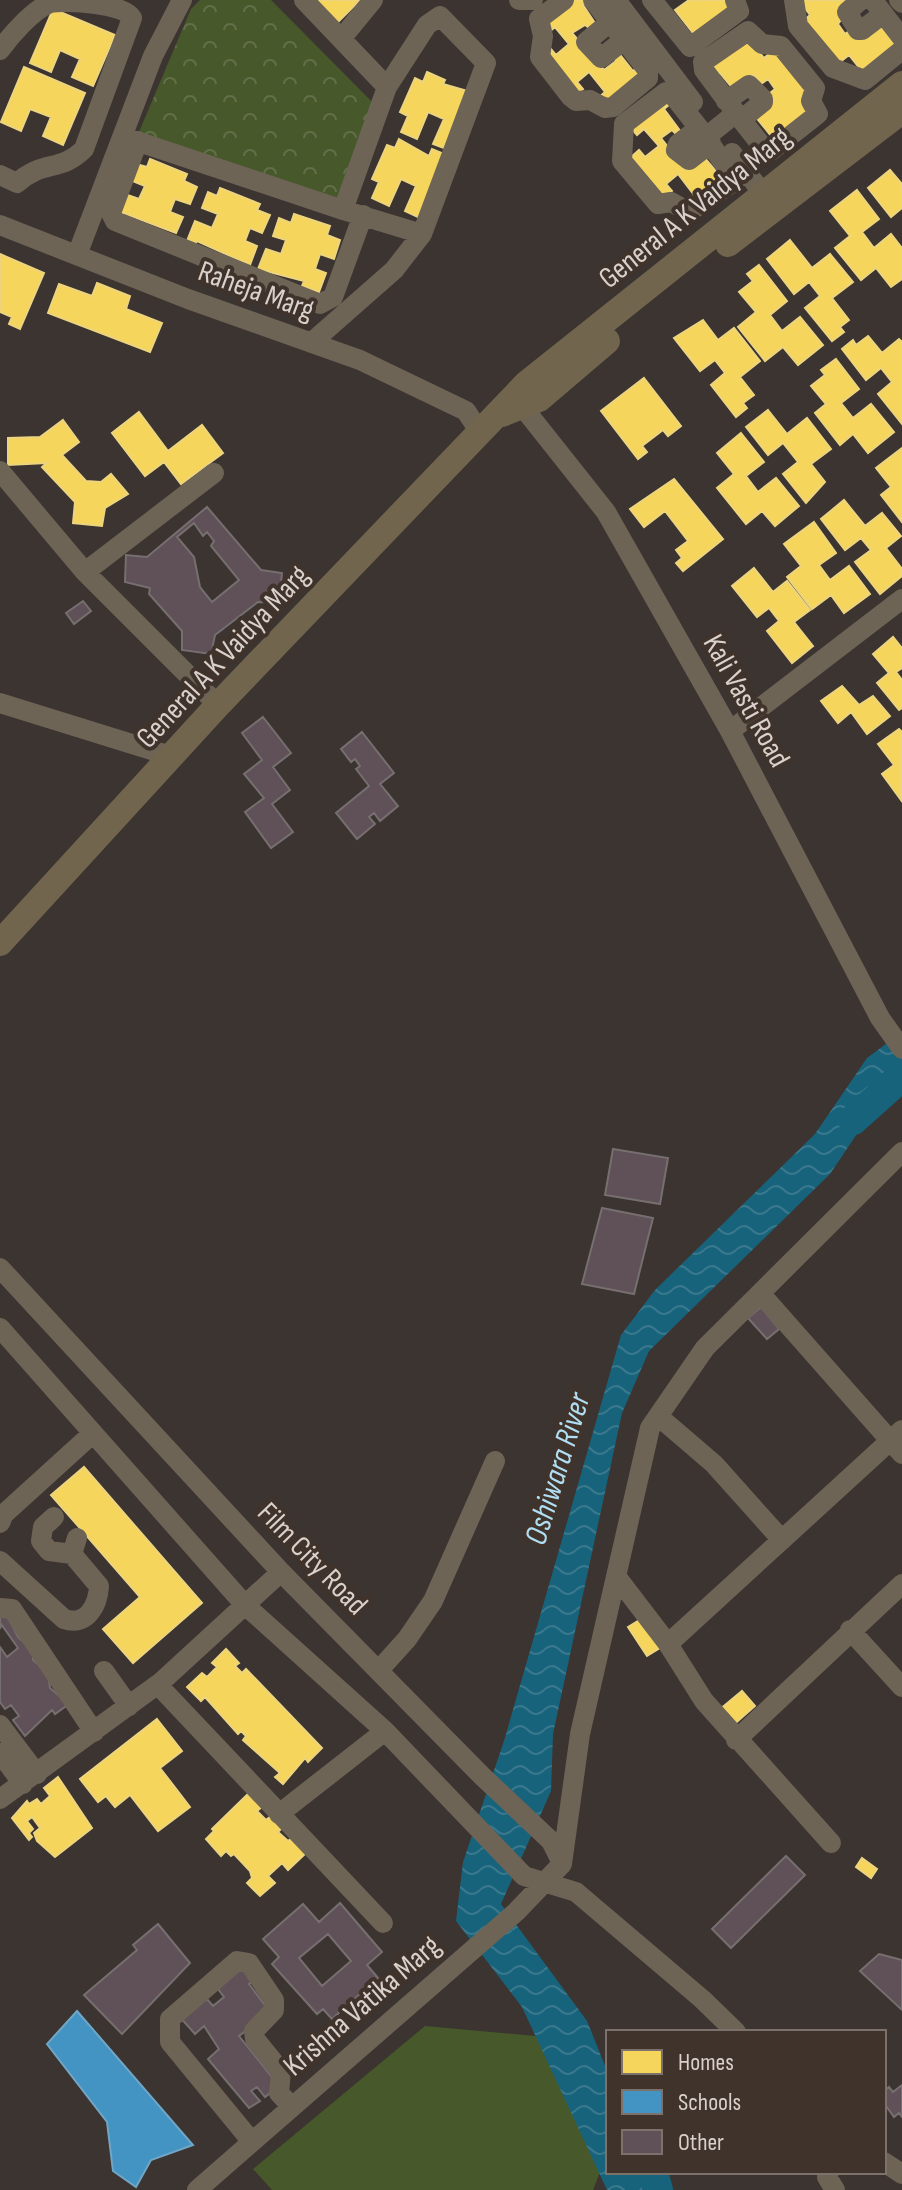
<svg xmlns="http://www.w3.org/2000/svg" width="902" height="2190" font-family="'Sofia Sans Condensed',sans-serif">
<defs>
<pattern id="park-crowns" width="20" height="18" patternUnits="userSpaceOnUse" patternTransform="scale(2)"><rect width="20" height="18" fill="#47592b"/><path d="M2 6a3 3 0 1 1 6 0M12 15a3 3 0 1 1 6 0" fill="none" stroke="#617049"/></pattern>
<pattern id="water-waves" width="16" height="10" patternUnits="userSpaceOnUse" patternTransform="scale(2)"><rect width="16" height="10" fill="#18637c"/><path d="M0 5q4-4 8 0t8 0" fill="none" stroke="#39788d"/></pattern>
</defs>
<rect width="100%" height="100%" fill="#3b3430"/>
<path fill="url(#park-crowns)" d="M200,0H271L386,116L343,210L139,132L191,9Z"/>
<path fill="#47592b" d="M425,2026L536,2036L600,2172L593,2190H272L253,2169Z"/>
<path fill="url(#water-waves)" d="M902,1032V1077L887,1089L830,1174L649,1351L622,1413L553,1734L551,1791L501,1904L587,2021L608,2073V2172H647L651,2190H607L522,2007L456,1921L463,1862L504,1741L621,1335L655,1290L815,1134L867,1058Z"/>
<path fill="#f6d55c" stroke="#edd47e" stroke-width="2" d="M313,0H360L337,23Z
M571,0H588L583,5L597,26L592,30L585,25L572,33L604,70L616,61L612,55L617,51L633,71L639,66L645,74L606,107L598,98L605,92L589,72L577,82L583,89L575,95L542,55L550,48L556,55L569,44L555,27L548,33L541,23Z
M689,0H728L736,10L693,33L675,10Z
M799,0H856L838,24L845,34L852,29L879,23L902,46L865,75L849,55L835,66L801,23L810,15Z
M53,9L115,35L93,86L72,77L80,59L60,50L51,72L30,63Z
M748,38L764,58L778,47L812,90L815,114L765,143L772,137L754,115L774,100L769,94L775,89L768,79L761,84L754,75L734,90L720,73L713,78L707,70Z
M24,67L85,93L63,145L43,136L51,117L30,109L21,131L1,122Z
M427,72L445,80L443,84L474,93L449,150L433,144L444,119L428,112L417,139L401,132L408,116L400,112L415,78L423,82Z
M669,96L674,101L664,109L681,132L676,134L672,130L661,138L686,170L704,157L720,176L732,177L695,209L688,200L694,195L678,174L666,184L672,191L664,198L631,157L639,150L645,157L659,146L644,129L637,135L630,127Z
M399,139L429,156L432,149L449,156L422,219L405,211L416,186L401,179L389,206L372,198L379,182L372,179L387,145L395,148Z
M150,159L187,174L184,181L197,187L190,204L175,199L170,212L183,217L176,233L115,210L122,193L139,199L145,186L130,180L136,164L147,167Z
M890,170L902,184V208L891,217L868,188Z
M220,188L260,204L257,210L270,215L262,233L250,228L245,241L257,246L250,265L197,241L195,244L187,241L195,221L212,228L218,214L202,208L208,192L217,196Z
M857,190L879,219L862,232L874,248L891,234L902,248V279L891,287L876,268L861,280L835,248L850,236L830,211Z
M294,214L330,226L327,235L340,240L334,259L320,254L315,269L326,273L319,292L302,286L304,281L258,269L266,249L281,254L286,240L273,236L279,218L291,223Z
M790,240L812,268L830,254L853,282L832,298L849,320L840,327L844,332L832,341L805,308L820,296L809,282L794,294L767,259Z
M0,254L44,273L20,329L9,324L12,317L0,312Z
M759,265L787,301L770,315L782,331L800,317L823,345L798,365L783,347L765,361L738,327L756,312L739,292L753,281L747,274Z
M97,283L130,296L126,309L162,323L150,352L48,313L59,284L92,296Z
M703,320L718,340L734,328L760,361L740,377L754,395L743,403L747,408L736,417L711,385L725,373L715,360L700,371L674,338Z
M868,336L882,353L899,339L902,342V424L878,394L892,382L881,368L866,380L842,349L853,340L856,345Z
M836,359L859,389L841,403L853,418L871,404L894,432L868,453L853,434L840,445L815,413L826,404L811,386L825,375L821,370Z
M644,378L681,426L668,436L663,430L642,446L647,452L638,459L601,411Z
M768,410L787,434L807,418L831,449L811,464L825,482L806,503L783,474L798,462L783,443L768,455L746,427Z
M139,412L168,451L202,425L223,453L181,484L164,462L145,476L112,433Z
M63,420L79,442L62,455L86,481L101,482L111,474L128,494L105,508L102,526L73,523L75,502L42,467L47,463L8,465V438L40,437Z
M741,433L764,462L746,476L758,492L776,478L799,506L775,526L762,511L746,524L717,488L734,474L717,453Z
M902,448V522L881,495L891,487L876,468Z
M674,479L723,539L683,571L676,563L682,558L676,550L688,541L665,511L644,527L630,509Z
M844,500L865,526L882,513L901,536L886,548L902,569V576L880,594L855,562L871,550L861,538L845,550L821,519Z
M814,522L836,553L819,565L830,580L849,566L870,594L844,613L831,595L812,609L787,577L801,566L784,544Z
M754,568L773,592L787,581L810,610L794,622L813,646L792,663L767,631L779,621L769,608L757,617L732,586Z
M893,637L902,648V668L896,672L902,680V708L899,710L877,683L889,673L873,654Z
M842,686L859,705L873,696L890,716L867,734L851,712L838,723L821,701Z
M899,729L902,732L901,800L882,774L894,765L878,744Z
M84,1467L202,1603L133,1663L103,1629L140,1597L51,1495Z
M641,1619L660,1648L647,1656L628,1627Z
M226,1649L239,1663L235,1666L242,1673L246,1669L322,1748L308,1762L305,1758L283,1784L275,1777L280,1773L243,1740L246,1736L241,1731L238,1734L205,1697L201,1701L187,1687L202,1673L207,1677L217,1667L212,1663Z
M742,1691L755,1706L731,1727L718,1711Z
M157,1719L182,1751L160,1768L190,1807L158,1831L130,1795L115,1807L106,1796L98,1802L80,1779Z
M58,1777L92,1828L55,1857L37,1841L34,1833L40,1828L32,1817L27,1821L33,1829L29,1833L32,1837L29,1840L12,1818L27,1801L29,1804L37,1799L41,1804L50,1796L44,1788Z
M249,1793L262,1807L257,1811L266,1820L271,1816L282,1828L278,1832L288,1841L292,1838L306,1853L288,1870L282,1863L268,1876L275,1883L260,1896L247,1883L252,1878L250,1871L234,1854L231,1856L226,1851L221,1856L206,1839L214,1831L212,1829Z
M862,1858L877,1869L871,1878L856,1867Z"/>
<path fill="#4393c3" stroke="#70a6c6" stroke-width="2" d="M77,2011L193,2145L151,2160L136,2187L113,2171L107,2122L47,2044Z"/>
<g fill="none" stroke-linecap="round" stroke-linejoin="round">
<path stroke="#18637c" stroke-width="30" d="M853,1120L902,1076
M653,2172L658,2190"/>
</g>
<path fill="#605057" stroke="#766f70" stroke-width="2" fill-rule="evenodd" d="M207,507L261,570L282,573L279,603L258,602L215,635L211,654L182,650V631L149,594L150,588L125,582L126,555L147,557ZM194,523L203,536L207,532L214,541L211,546L239,580L212,602L200,587L194,557L177,537Z
M83,601L91,611L74,624L66,613Z
M263,717L291,753L273,767L290,790L272,804L293,832L271,848L245,812L264,798L244,774L262,760L242,733Z
M362,732L394,773L380,784L398,806L380,821L374,813L369,817L375,824L357,839L336,813L369,786L356,769L360,766L355,759L351,762L341,749Z
M613,1149L668,1158L660,1204L605,1195Z
M602,1208L653,1218L634,1294L582,1284Z
M761,1307L779,1329L767,1339L748,1318Z
M6,1613L18,1637L33,1651V1660L48,1673L50,1688L69,1704L55,1714L52,1710L25,1736L13,1720L19,1716L11,1705L5,1709L0,1702V1647L7,1657L18,1648L1,1624L0,1629V1615Z
M786,1856L805,1875L731,1948L712,1929Z
M340,1903L382,1952L367,1965L378,1978L332,2019L323,2009L317,2014L272,1964L279,1957L263,1939L303,1904L319,1922ZM328,1934L351,1961L322,1986L299,1958Z
M158,1924L190,1963L122,2034L84,1995L137,1950L133,1945Z
M879,1954L902,1960V2010L860,1971Z
M240,1963L254,1980L249,1984L270,2012L239,2036L279,2086L265,2097L257,2087L251,2091L260,2101L249,2108L208,2059L219,2049L204,2026L195,2034L178,2015L207,1999L213,2006L224,1997L218,1989Z
M902,2085V2117L899,2113L894,2117L884,2103V2091L889,2087L893,2092Z"/>
<g fill="none" stroke-linecap="round" stroke-linejoin="round">
<path stroke="#6d6456" stroke-width="20" d="M304,0L387,87L343,210L422,234
M519,0H533
M564,0L539,19L543,36L540,57L571,97L576,101L590,100L605,108L613,107L648,78V71L593,0
M616,0L693,102
M652,0L690,47L739,11L735,0
M794,0L798,26L833,68L865,80L902,50
M861,0L847,12L858,30H862L883,14
M899,0L902,3
M875,3L902,38
M610,22L586,42L601,58L624,40
M341,39L373,0
M0,50C11,35 33,10 50,3C65,0 124,3 132,18L84,149C60,173 44,159 17,183L0,175
M726,101L749,85L763,99V102L741,120
M699,128L678,144L676,150L689,160L711,143
M706,137L672,94L666,92L624,124L622,161L658,204L671,202L689,212L735,181L706,137L736,113L704,70L703,62L748,31L762,44L781,46L815,88L811,101L818,114L771,151H766L736,113
M127,138L343,210
M138,141L111,213L115,221L320,304L333,297L363,215
M732,153L771,204
M0,225L188,299L360,360L466,411L479,431
M77,255L153,56L182,0
M311,343L394,270L422,234L486,63L440,16L427,25L387,87
M514,396L606,512L730,731L880,1018L902,1049
M0,471L85,572L218,705
M85,572L214,473
M0,703L174,757
M730,731L902,599
M0,1268L281,1572L482,1776L551,1841L562,1863
M761,1294L902,1454
M0,1328L245,1605L385,1731L524,1876L576,1892L702,1999L736,2032
M658,1416L714,1464L782,1540
M54,1517L43,1527L41,1541L49,1551L72,1554
M0,1523L4,1514L91,1435
M0,1561L64,1619C87,1627 98,1605 99,1586L72,1554L77,1538
M616,1576L668,1644L704,1701L831,1843
M0,1608L12,1609L94,1732
M850,1630L902,1687
M668,1644L902,1430
M379,1670L407,1639L433,1601L495,1461
M104,1671L129,1706
M158,1685L383,1923
M0,1725L37,1774
M736,1740L902,1584
M0,1753L23,1784
M0,1799L161,1682L281,1572
M279,1814L385,1731
M252,2142L170,2042V2019L237,1961L249,1963L274,2000V2010L254,2031L255,2039L281,2071L279,2093L292,2107
M884,2162L902,2174
M829,2172L827,2177L835,2190
M197,2190L516,1912L562,1864L580,1734L650,1428L705,1348L902,1152"/>
<path stroke="#72654d" stroke-width="26" d="M728,244L902,111
M502,414L539,399L607,341
M0,943L218,705L526,384L902,84"/>
</g>
<g text-anchor="middle" dominant-baseline="central" stroke-width="8" stroke-linejoin="round" paint-order="stroke">
<g font-size="30" fill="#d9d1cc" stroke="#40332b">
<text transform="translate(695 208) rotate(-39)">General A K Vaidya Marg</text>
<text transform="translate(256 291) rotate(20)">Raheja Marg</text>
<text transform="translate(223 657) rotate(-47)">General A K Vaidya Marg</text>
<text transform="translate(746 701) rotate(61)">Kali Vasti Road</text>
<text transform="translate(312 1559) rotate(46)">Film City Road</text>
<text transform="translate(362 2006) rotate(-41)">Krishna Vatika Marg</text>
</g>
<g font-size="32" font-style="italic" fill="#afddf1" stroke="#40332b">
<text transform="translate(558 1469) rotate(-73)">Oshiwara River</text>
</g>
</g>
<rect x="606" y="2030" width="280" height="144" fill="#40332b" stroke="#7d726b" stroke-width="2"/>
<rect x="622" y="2050" width="40" height="24" fill="#f6d55c" stroke="#7d726b" stroke-width="2"/>
<text x="678" y="2070" font-size="24" fill="#d9d1cc">Homes</text>
<rect x="622" y="2090" width="40" height="24" fill="#4393c3" stroke="#7d726b" stroke-width="2"/>
<text x="678" y="2110" font-size="24" fill="#d9d1cc">Schools</text>
<rect x="622" y="2130" width="40" height="24" fill="#605057" stroke="#7d726b" stroke-width="2"/>
<text x="678" y="2150" font-size="24" fill="#d9d1cc">Other</text>
</svg>
